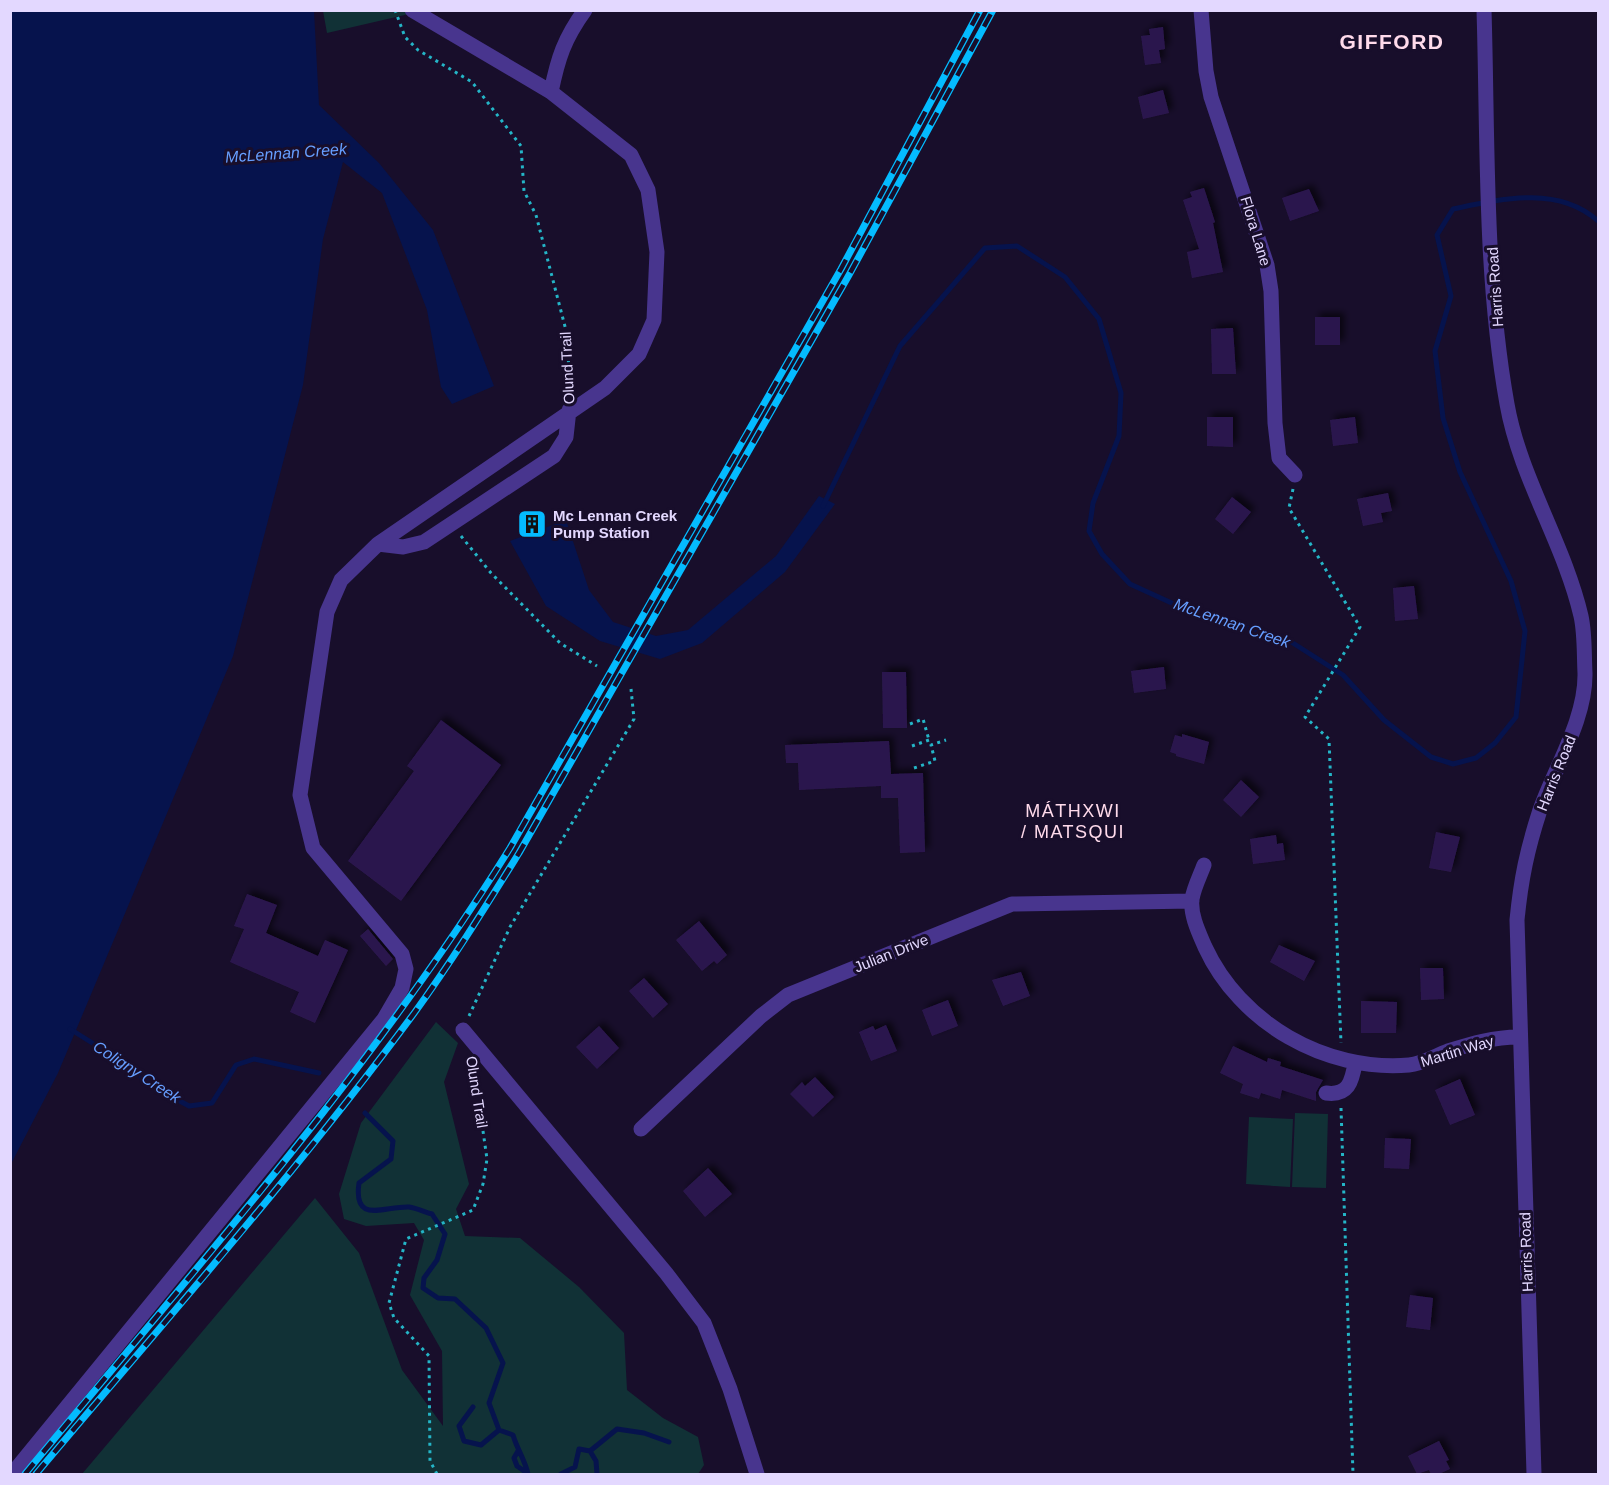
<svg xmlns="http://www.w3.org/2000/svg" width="1609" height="1485" font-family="Arial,sans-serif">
<defs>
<filter id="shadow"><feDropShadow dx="4.5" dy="-4.5" stdDeviation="3" flood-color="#0009"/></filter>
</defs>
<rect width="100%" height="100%" fill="#180e2b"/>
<path fill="#113136" d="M323,11H412L409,14L327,33Z
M436,1022L458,1043L444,1082L469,1184L456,1209L465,1236L520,1238L579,1287L624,1333L627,1390L663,1418L698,1437L704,1465L698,1474H82L315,1198L359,1253L402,1370L443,1426L442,1351L410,1295L424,1240L414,1223L366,1226L344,1219L339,1194L361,1123Z
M1295,1113L1328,1114L1326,1188L1292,1187Z
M1249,1117L1293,1119L1290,1187L1246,1184Z"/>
<path fill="#06134d" d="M11,10L314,11L319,105L379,163L433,230L494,386L452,404L441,387L427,310L382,193L343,162L323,239L303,385L233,656L58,1073L11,1164Z
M819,496L835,504L785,572L702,643L660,659L600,641L546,606L510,541L566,520L589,590L613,622L656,636L688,630L776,556Z"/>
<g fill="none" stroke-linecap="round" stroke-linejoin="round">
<path stroke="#06134d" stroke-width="5" d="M823,506L900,346L985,248L1017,246L1065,277L1099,319L1121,393L1119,436L1093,503L1089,531L1102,554L1130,584L1198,615L1285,638L1343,675L1384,720L1431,757L1453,764L1476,758L1495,743L1516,717L1525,631L1511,581L1460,472L1443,418L1435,351L1451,296L1437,235L1453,209C1501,199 1558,185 1598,221
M70,1029L129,1066L154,1087L189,1106L212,1103L236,1065L254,1059L319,1073
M365,1113L393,1141L391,1159L359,1183C353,1225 384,1206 409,1207C416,1208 425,1212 432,1214L445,1234L437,1260L424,1278L423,1288L438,1298L455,1299L486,1328L503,1363L489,1403L499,1430L513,1435C517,1449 525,1460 528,1474
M473,1407L459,1426L464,1441L481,1445L499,1430
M518,1451L514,1458L517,1466L527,1473
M590,1451L617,1429L644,1433L669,1442
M561,1474L575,1467L579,1449L590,1451L596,1461L597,1474"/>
</g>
<path fill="#2c184e" filter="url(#shadow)" d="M1163,27L1165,49L1159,50L1161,63L1145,65L1141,36L1150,35L1149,29Z
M1163,90L1169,113L1143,119L1138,97Z
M1204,188L1215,222L1213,223L1223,272L1192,278L1187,252L1199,249L1183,200L1192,197L1190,192Z
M1309,189L1319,211L1290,221L1282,198Z
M1315,317H1340V345H1315Z
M1233,328L1236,374H1212L1211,329Z
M1207,417H1233V447L1207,446Z
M1355,417L1358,443L1333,446L1330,420Z
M1388,493L1392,511L1381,513L1383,522L1363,526L1357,499Z
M1232,497L1251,512L1233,534L1215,519Z
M1414,586L1418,619L1395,621L1393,588Z
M1164,667L1166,689L1134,693L1131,671Z
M882,672H906L907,728H883Z
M441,720L501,765L401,901L348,861L414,771L407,766Z
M1182,734L1209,742L1204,764L1176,756V754L1170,752L1175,735L1182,737Z
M889,741L891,774L923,773L925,852L900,853L898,798H881V786L799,790L798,763H786L785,745Z
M1241,780L1259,797L1241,817L1223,800Z
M1436,832L1460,837L1451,872L1429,868Z
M1276,835L1277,844L1283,843L1285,860L1253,864L1250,839Z
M247,894L277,905L266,933L318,956L325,940L348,950L315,1023L290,1012L299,992L230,962L244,929L234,926Z
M699,921L727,955L717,964L714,961L702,971L676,940Z
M368,929L393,959L386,966L360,936Z
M1279,945L1315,961L1304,981L1270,962Z
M1420,968H1443L1444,999L1421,1000Z
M1021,972L1030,996L1003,1006L992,980Z
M644,978L668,1004L653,1018L629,991Z
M948,1000L958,1026L932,1036L922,1010Z
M1361,1001L1397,1002L1396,1033H1361Z
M886,1025L897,1051L871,1061L859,1032L873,1026L875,1030Z
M599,1026L619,1048L597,1069L576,1047Z
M1233,1046L1267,1062L1268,1058L1281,1062L1280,1066L1323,1080L1316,1092V1101L1282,1090L1280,1099L1261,1093L1259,1099L1240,1093L1243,1084L1220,1073Z
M815,1077L834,1097L813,1117L790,1094L802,1082L805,1086Z
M1460,1079L1475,1115L1450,1125L1435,1090Z
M1385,1138L1411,1139L1409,1169L1384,1168Z
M708,1168L732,1194L705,1217L683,1191Z
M1410,1295L1433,1298L1430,1330L1406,1327Z
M1439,1441L1449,1460L1446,1461L1450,1469L1439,1474H1431L1429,1470L1417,1474L1408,1456Z"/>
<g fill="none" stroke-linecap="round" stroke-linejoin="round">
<path stroke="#24b5c7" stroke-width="3" stroke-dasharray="3 4.5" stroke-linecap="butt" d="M395,10L405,37L418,50L472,82L521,146L524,191L536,215L568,338L569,393
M1293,489L1289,508L1360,627L1305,717L1329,739L1341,1043
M461,536L491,573L560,643L597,666
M910,724L923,719L929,740
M912,746L929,740L931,745L946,740
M914,768L935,761L931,745
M469,1016L510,927L634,719L631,689
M1341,1108L1353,1474
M437,1474L430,1461L429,1356L394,1318L389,1303L406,1239L473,1210L483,1184L487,1159L474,1068"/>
<path stroke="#48358e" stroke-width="15" d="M1201,10L1206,71L1211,97L1267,265L1271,291L1275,423L1279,458L1295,475
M1484,10C1488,141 1484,275 1507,404C1520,478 1564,543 1581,616C1585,634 1584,655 1585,673C1586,719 1555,767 1540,810C1527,850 1521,879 1517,920L1534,1474
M551,92C558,58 564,39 585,10
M378,544L403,547L424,542L554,456L566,437L569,410
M1204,865C1200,876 1194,887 1192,899C1190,915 1199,933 1205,947C1240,1023 1325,1072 1409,1065C1422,1064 1435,1056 1448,1051C1471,1044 1494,1037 1518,1037
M463,1030L666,1273L704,1323L730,1389L757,1474
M1326,1093C1348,1096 1352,1082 1355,1063
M641,1129L761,1016L788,995L1012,904L1192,901
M12,1474L384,1019L402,988L406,969L402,954L313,848L300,795L327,612L341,580L378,544L605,388L639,354L654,320L657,252L648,190L631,155L551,92L412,10"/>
<g stroke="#04bbff" stroke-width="7">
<path id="rail" d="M25,1474C193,1271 370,1073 510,848L841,269L980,10
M36,1474C164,1322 297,1172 415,1012C452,961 486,906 519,853L849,275L993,10"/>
</g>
<use href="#rail" stroke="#180e2b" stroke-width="4.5" stroke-dasharray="14" stroke-linecap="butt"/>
</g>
<defs>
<g id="building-square" transform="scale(1.5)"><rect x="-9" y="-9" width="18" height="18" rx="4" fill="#04bbff" stroke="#180e2b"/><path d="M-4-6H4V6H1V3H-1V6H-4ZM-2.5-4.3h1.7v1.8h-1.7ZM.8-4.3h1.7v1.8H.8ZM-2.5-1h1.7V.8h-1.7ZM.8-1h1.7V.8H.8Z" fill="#111"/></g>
</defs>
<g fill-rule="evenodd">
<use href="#building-square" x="532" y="524"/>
</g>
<g text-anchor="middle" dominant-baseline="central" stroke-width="6" stroke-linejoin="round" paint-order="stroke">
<g font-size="15" fill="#e3d8ff" stroke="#180e2b">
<text transform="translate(1256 231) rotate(73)">Flora Lane</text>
<text transform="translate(1495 287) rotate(-94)">Harris Road</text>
<text transform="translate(567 368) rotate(-93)">Olund Trail</text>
<text transform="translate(1556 773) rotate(-68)">Harris Road</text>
<text transform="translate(891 953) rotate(-22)">Julian Drive</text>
<text transform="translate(1457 1051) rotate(-17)">Martin Way</text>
<text transform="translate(477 1092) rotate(81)">Olund Trail</text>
<text transform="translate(1526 1252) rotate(-92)">Harris Road</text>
</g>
<g font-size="15" font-weight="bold" fill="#e3d8ff" stroke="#180e2b" text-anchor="start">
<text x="553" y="515">Mc Lennan Creek<tspan x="553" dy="17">Pump Station</tspan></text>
</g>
<g font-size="16" font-style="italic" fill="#669eff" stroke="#180e2b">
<text transform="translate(286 153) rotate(-4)">McLennan Creek</text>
<text transform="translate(1232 623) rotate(19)">McLennan Creek</text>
<text transform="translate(137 1072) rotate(33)">Coligny Creek</text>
</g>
<g font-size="18" letter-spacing="1.5" fill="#ffdaeb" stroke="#180e2b">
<text x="1073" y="811">MÁTHXWI<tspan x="1073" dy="21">/ MATSQUI</tspan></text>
</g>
<g font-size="21" font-weight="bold" letter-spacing="1.5" fill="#ffdaeb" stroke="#180e2b">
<text x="1392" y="41">GIFFORD</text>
</g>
</g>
<rect width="1609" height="1485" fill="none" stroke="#e3d8ff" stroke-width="24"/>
</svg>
